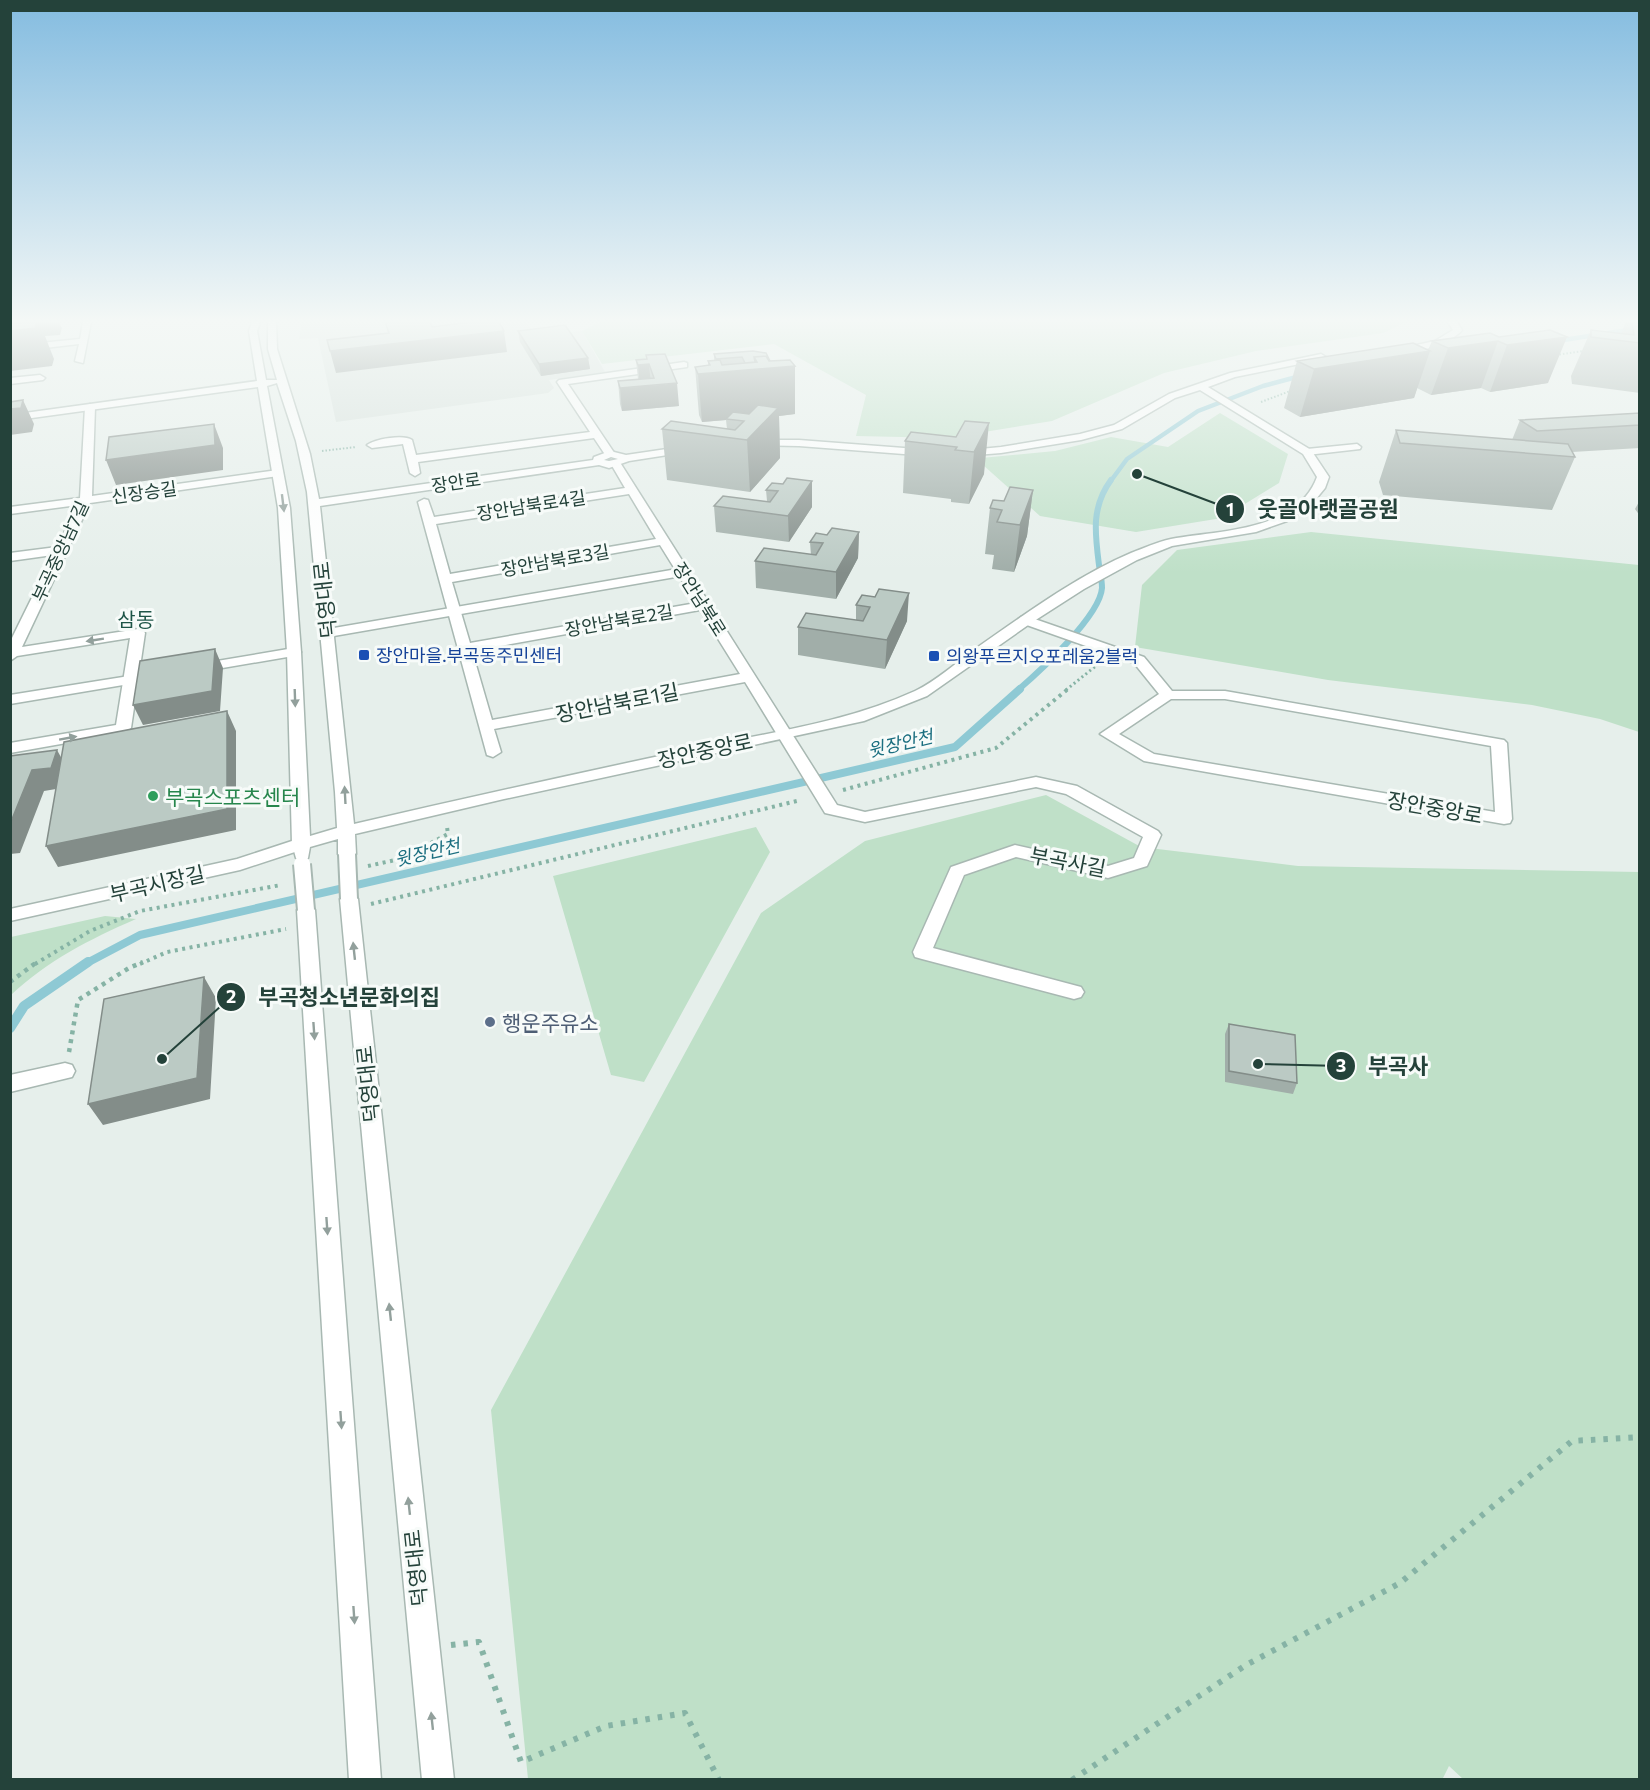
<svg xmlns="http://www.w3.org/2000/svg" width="1650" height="1790" font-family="Commissioner,'Noto Sans KR',sans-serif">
<rect width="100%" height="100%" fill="#e6efeb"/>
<path fill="#d4dfda" d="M302,322H526L536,336L582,331L605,372L549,380L554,388L548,393L336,422L318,338L299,339Z"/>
<path fill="#bfe0c8" d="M600,322H1406L1383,333L1256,351L1164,373L1052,421L947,438L856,436L866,395L774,344L602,364L582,331Z
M1220,413L1288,454L1279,483L1222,518L1136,532L1040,516L983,465L981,458L1055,451L1111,437L1168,447Z
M1311,532L1639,565V732L1600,719L1532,705L1328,680L1135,647L1142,585L1177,550Z
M1046,795L1141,847L1298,866L1639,872V1779H1463L1449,1766L1442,1780L528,1779L491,1410L761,913L865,841Z
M756,827L770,852L644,1082L611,1075L553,876Z
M105,916L136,919C88,940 49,960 11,995V937Z"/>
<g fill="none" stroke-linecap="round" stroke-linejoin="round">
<path stroke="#8ec9d4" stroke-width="4.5" d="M1557,341L1640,328
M1110,482L1127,459L1198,411L1263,386L1304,375"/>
<path stroke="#8ec9d4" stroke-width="6" d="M1018,690C1040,671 1100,616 1102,588C1102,580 1100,572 1099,565C1095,534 1091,507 1111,480"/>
<path stroke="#8ec9d4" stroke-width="8" d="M85,964L140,935L955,747L1020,689"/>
<path stroke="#8ec9d4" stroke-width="10" d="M10,1028L24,1006L88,962"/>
<g stroke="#a8b8b2" stroke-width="3">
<path id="service" d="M1357,444L1361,447L1360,449L1307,455L1303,452L1307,449Z"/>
</g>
<g stroke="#a8b8b2" stroke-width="3">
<path id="pedestrian" d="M683,568L687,569L689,572L687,575L328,637L321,633L328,629Z
M294,648L299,649L301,652L299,655L199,672L192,668L199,664Z
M148,673L155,677L153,680L10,704V695Z"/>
</g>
<g stroke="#a8b8b2" stroke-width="3">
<path id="minor" d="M83,322H91L83,363L75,361L79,344L10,352V346L80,339Z
M684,362L687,363V367L568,384L615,454L614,456H606L594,438L418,462L420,473L415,476L410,473L403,444L372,448L367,445C375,439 404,434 412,440L416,455L590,432L557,382L559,380Z
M40,375L45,378L43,380L10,384V378Z
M90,404L95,407L92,496L278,470L283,473L278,476L90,503L22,647L138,629L143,630L145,633L131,728L123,733L10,753V743L116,725L130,638L17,656L10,661V642L53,555L10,561V553L57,547L78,505L10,514V507L80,498L85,407Z
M616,461L621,464L837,805L865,812L1036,777L1077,786L1158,831L1161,835L1147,866L1108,878L1016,857L964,875L933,948L1081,987L1084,992L1081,997L1074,999L922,959L915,957L913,952L951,867L1015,845L1108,866L1134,858L1143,837L1066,794L1036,787L865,822L825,813L745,682L494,729L501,752L493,757L487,755L418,502L424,499L428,500L434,517L625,488L611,464ZM629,494L656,539L450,574L436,524ZM660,545L696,603L470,643L452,582ZM700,610L740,674L492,720L472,651Z
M1026,616L1144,657L1172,691H1225L1504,740L1507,743L1512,819L1510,823L1504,824L1144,761L1100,734L1159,694L1134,663L1021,623L1019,620L1021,617ZM1171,699H1225L1491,746L1495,812L1154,754L1119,734Z
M301,838L307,840L310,844L307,848L240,870L10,921V909L237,859Z
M65,1063L72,1065L75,1071L72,1077L10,1092V1075Z"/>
</g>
<g stroke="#a8b8b2" stroke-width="3">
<path id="tertiary" d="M252,322H260L257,331L266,380H277L268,349V322H276L277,349L310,454L319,499L593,460L594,457L610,451L626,455L687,446L692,449L687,452L629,461L609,468L599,465L320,506L354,824C466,798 579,773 692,749C766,733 845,723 915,691C936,681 956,663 975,649C1024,615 1075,577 1131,553C1144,548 1157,542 1171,539C1218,530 1297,532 1317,477L1303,454L1200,390L1175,398L1122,429L1081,440L1001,453L963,456L958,453L959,451L1001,447L1080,434L1114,425L1169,394L1230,373L1321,354L1326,357L1324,359L1235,377L1208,387L1311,450L1329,477L1325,488L1311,505L1287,521L1256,532L1172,546L1137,560L1084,589L1031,623L927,696L864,721L504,799L355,834L356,854L353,858H341L338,854V839L310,847L308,858H296L292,844L287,652L278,508L258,387L10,421V415L257,381L249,331ZM277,383L296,441L307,492L335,792L337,828L310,836L301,652L290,508L267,386ZM611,457L618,459L609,461L604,460Z
M1448,322H1457L1462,330C1452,343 1406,359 1393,350L1435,341L1453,330Z
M756,440H799L930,450L935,453L930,456L799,446L752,445L751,443Z
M349,893L355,895L358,899L454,1780H422L340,899L343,895Z
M306,904L312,906L315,910L381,1780H349L297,910L300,906Z"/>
</g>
<path stroke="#86b3a5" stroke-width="2" stroke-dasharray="1.5 2" stroke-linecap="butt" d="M1556,355L1584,351
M1261,402L1293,390
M322,451L356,447"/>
<path stroke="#86b3a5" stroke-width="3" stroke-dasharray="2 3" stroke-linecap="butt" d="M1066,690L1097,665"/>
<path stroke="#86b3a5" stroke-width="4" stroke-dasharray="3 4.5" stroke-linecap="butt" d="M843,790L996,748L1068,689
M368,866L400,859L448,834L447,827
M371,904L801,800
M35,964L90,931L140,911L281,885
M140,964L167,952L286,929"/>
<path stroke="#86b3a5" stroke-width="4.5" stroke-dasharray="4 5" stroke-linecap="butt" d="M10,982L37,962
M69,1052L78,1000L129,968L143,962"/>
<path stroke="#86b3a5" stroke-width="6" stroke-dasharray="4.5 8" stroke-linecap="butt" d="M451,1645L479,1642L521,1762L606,1726L685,1713L719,1780
M1072,1780L1246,1665L1400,1583L1572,1441L1640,1437"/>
<use href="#service" fill="#fff" fill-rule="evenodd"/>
<use href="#pedestrian" fill="#fff" fill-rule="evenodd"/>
<use href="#minor" fill="#fff" fill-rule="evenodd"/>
<use href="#tertiary" fill="#fff" fill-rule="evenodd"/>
<g stroke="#a8b8b2" stroke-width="20" stroke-linecap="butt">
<path id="tertiary-bridge" d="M347,854L349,899
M302,864L306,910"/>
</g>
<use href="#tertiary-bridge" stroke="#fff" stroke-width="16"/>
</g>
<path fill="#a1aea9" d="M1626,322H1640V393L1572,384L1571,376L1591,330L1621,334Z
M518,331L588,358L590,369L541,376L520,342Z
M1499,337L1548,383L1490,392L1481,388L1431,395L1417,388L1414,398L1300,417L1284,408L1297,361L1428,350L1432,341Z
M766,353L795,414L779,416L780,458L750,492L667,480L662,429H727L726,420L702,422L699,415L695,367L708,366V361L714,360V354Z
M646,355L679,406L622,411L620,404L618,381L638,379L636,360L646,359Z
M1640,413V448L1572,452L1575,457L1552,510L1383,495L1379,482L1396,430L1512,440L1520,420Z
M965,421L984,474L969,504L951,502V499L903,493L905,441L956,437Z
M772,483L812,507L789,542L716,532L714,506L767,501L766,490Z
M1033,490L1027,536L1014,572L992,569L994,555L985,554L990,508Z
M1640,500V516L1635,509Z
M859,532L858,558L836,599L756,588L755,561L811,555L810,542Z
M862,595L907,621L885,669L798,655V627L856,620V605Z
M1229,1024L1297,1083L1293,1094L1225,1082V1034Z"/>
<path fill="#838d89" d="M10,322H59L62,328L60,335L45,336L54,359L52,366L10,371Z
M504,331L507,352L336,373L330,351Z
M1567,337L1548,383L1490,392L1507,345Z
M1498,341L1481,388L1431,395L1448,348Z
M1430,351L1414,398L1300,417L1314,369Z
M588,358L590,369L541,376L539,364Z
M649,364L651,386L677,383L679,406L622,411L620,388L640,387L638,365Z
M795,366V414L779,416L780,458L750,492L747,440L770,416L726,419V420L702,422L698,374Z
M23,400L34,424L32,432L10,435V409Z
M989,423L984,474L969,504L974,452Z
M214,424L223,448V470L116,485L106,460Z
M812,481V507L789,542L788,516Z
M1033,490L1027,536L1014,572L1020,525Z
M859,532L858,558L836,599V572Z
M909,593L907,621L885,669L887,640Z
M215,649L223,668L220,711L143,725L133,705Z
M227,711L236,731V830L58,867L46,846Z
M57,750L68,770L62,788L44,791L20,853L10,854V824L32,770Z
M204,977L216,998L210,1099L103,1125L88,1104Z"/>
<path fill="#bbcac4" stroke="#838d89" stroke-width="1.5" d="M23,322H37L35,328L10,331V324Z
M385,322H430L432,327L471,322H499L504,331L330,351L327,340L389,333Z
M1632,322H1640V343L1591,337V330L1634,335Z
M565,325L588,358L539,364L518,331Z
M1550,330L1567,337L1507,345L1498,341L1448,348L1432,341L1490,333L1499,337Z
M1413,343L1430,351L1314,369L1297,361Z
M753,351L766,353L770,361L766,356L754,357L755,362L745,363L742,357L716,359L714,354Z
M665,354L677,383L620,388L618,381L654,378L649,364L638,365L636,360L647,359L646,355Z
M766,356L769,361L790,360L795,366L698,374L695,367L710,365L708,361L720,360L722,365L757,362L754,357Z
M23,400L21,408L10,409V402Z
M758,405L778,408L747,440L662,429L671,421L735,430L744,421L726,419L733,412L749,414Z
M1640,413V425L1537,431L1520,420Z
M965,421L989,423L974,452L955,450L957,447L905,441L911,432L956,437Z
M214,424L215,445L106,460L109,437Z
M1396,430L1568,444L1575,457L1400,443Z
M787,478L812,481L788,516L714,506L723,496L770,502L778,491L766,490L772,483L783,484Z
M1010,487L1033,490L1020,525L997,522L1002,510L990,508L993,500L1004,501Z
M832,528L859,532L836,572L755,561L764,548L816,555L823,543L810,542L816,533L827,535Z
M879,589L909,593L887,640L798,627L806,613L863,621L870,607L856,605L862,595L875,597Z
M215,649L212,691L133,705L140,661Z
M227,711V809L46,846L64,742Z
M57,750L51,768L32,770L10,824V756Z
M204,977L197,1078L88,1104L104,999Z
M1229,1024L1295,1035L1297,1083L1229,1071Z"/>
<defs><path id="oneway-solid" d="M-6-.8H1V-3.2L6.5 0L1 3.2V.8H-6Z" transform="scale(1.5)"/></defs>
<g fill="#92a09c">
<use href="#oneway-solid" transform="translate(283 503) rotate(83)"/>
<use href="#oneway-solid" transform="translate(95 640) rotate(171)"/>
<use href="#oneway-solid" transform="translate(295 698) rotate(88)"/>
<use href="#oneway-solid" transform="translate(68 738) rotate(-10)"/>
<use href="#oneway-solid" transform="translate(345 795) rotate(-93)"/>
<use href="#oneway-solid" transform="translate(354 951) rotate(-96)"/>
<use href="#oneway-solid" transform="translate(314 1031) rotate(86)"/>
<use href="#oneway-solid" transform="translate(327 1226) rotate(86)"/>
<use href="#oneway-solid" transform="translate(390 1312) rotate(-96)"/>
<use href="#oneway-solid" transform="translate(341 1420) rotate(86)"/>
<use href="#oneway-solid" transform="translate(409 1506) rotate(-96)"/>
<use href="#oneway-solid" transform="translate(354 1615) rotate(86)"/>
<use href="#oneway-solid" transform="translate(432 1721) rotate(-96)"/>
</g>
<linearGradient id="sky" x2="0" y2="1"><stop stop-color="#84bce0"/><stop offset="0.56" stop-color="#f4f8f6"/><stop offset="1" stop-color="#f4f8f6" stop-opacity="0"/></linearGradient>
<rect width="1650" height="573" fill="url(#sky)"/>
<g fill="#1a4fb4" stroke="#f7fbf9" stroke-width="2">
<rect x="358" y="649" width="12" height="12" rx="3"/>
<rect x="928" y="650" width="12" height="12" rx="3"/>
</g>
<circle fill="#2e9e5b" stroke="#f7fbf9" stroke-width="2" cx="153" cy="796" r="6"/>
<circle fill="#5c6f8a" stroke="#f7fbf9" stroke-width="2" cx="490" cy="1022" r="6"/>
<g text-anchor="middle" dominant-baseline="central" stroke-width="6" stroke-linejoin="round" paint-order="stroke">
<g font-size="18" fill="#24423a" stroke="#f7fbf9">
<text transform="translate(456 482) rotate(-8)">장안로</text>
<text transform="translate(144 492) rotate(-8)">신장승길</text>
<text transform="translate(531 505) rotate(-9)">장안남북로4길</text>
<text transform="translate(60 551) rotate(-65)">부곡중앙남7길</text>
<text transform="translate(555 560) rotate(-10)">장안남북로3길</text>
<text transform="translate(700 599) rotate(58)">장안남북로</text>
<text transform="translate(619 620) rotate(-10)">장안남북로2길</text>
</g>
<g font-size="18" fill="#164399" stroke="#f7fbf9" text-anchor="start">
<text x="376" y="655">장안마을.부곡동주민센터</text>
<text x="946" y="656">의왕푸르지오포레움2블럭</text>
</g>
<g font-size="18" font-style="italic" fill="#1c6f80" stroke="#f7fbf9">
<text transform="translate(900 743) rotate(-13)">윗장안천</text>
<text transform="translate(427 852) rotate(-13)">윗장안천</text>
</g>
<g font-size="20" fill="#1f5548" stroke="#f7fbf9">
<text x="136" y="619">삼동</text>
</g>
<g font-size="21" fill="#24423a" stroke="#f7fbf9">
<text transform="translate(324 600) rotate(-96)">덕영대로</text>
<text transform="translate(617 702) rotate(-11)">장안남북로1길</text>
<text transform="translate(705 750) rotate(-12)">장안중앙로</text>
<text transform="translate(1435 807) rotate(10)">장안중앙로</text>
<text transform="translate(1068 861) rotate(11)">부곡사길</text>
<text transform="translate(157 883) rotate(-13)">부곡시장길</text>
<text transform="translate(367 1084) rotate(-96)">덕영대로</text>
<text transform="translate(415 1568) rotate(-96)">덕영대로</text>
</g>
<g font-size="21" fill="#27864d" stroke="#f7fbf9" text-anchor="start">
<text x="165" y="796">부곡스포츠센터</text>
</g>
<g font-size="21" fill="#4e5e75" stroke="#f7fbf9" text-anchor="start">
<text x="502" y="1022">행운주유소</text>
</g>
</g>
<path fill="none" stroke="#24423a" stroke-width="2" d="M1137 474L1230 509M162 1059L231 997M1258 1064L1341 1066"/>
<g fill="#24423a" stroke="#f7fbf9" stroke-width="2">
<circle cx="1137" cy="474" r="6"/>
<circle cx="162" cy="1059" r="6"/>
<circle cx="1258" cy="1064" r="6"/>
<circle cx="1230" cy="509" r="15"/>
<circle cx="231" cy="997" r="15"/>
<circle cx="1341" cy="1066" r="15"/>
</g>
<g font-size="18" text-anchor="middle" font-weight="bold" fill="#fff">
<text x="1230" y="516">1</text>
<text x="231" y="1003">2</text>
<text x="1341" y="1072">3</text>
</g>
<g font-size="22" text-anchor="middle" font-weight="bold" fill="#24423a" stroke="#f7fbf9" stroke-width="6" stroke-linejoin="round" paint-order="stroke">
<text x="1328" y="517">웃골아랫골공원</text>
<text x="349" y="1005">부곡청소년문화의집</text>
<text x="1398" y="1074">부곡사</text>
</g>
<rect width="1650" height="1790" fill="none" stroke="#24423a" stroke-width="24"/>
</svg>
